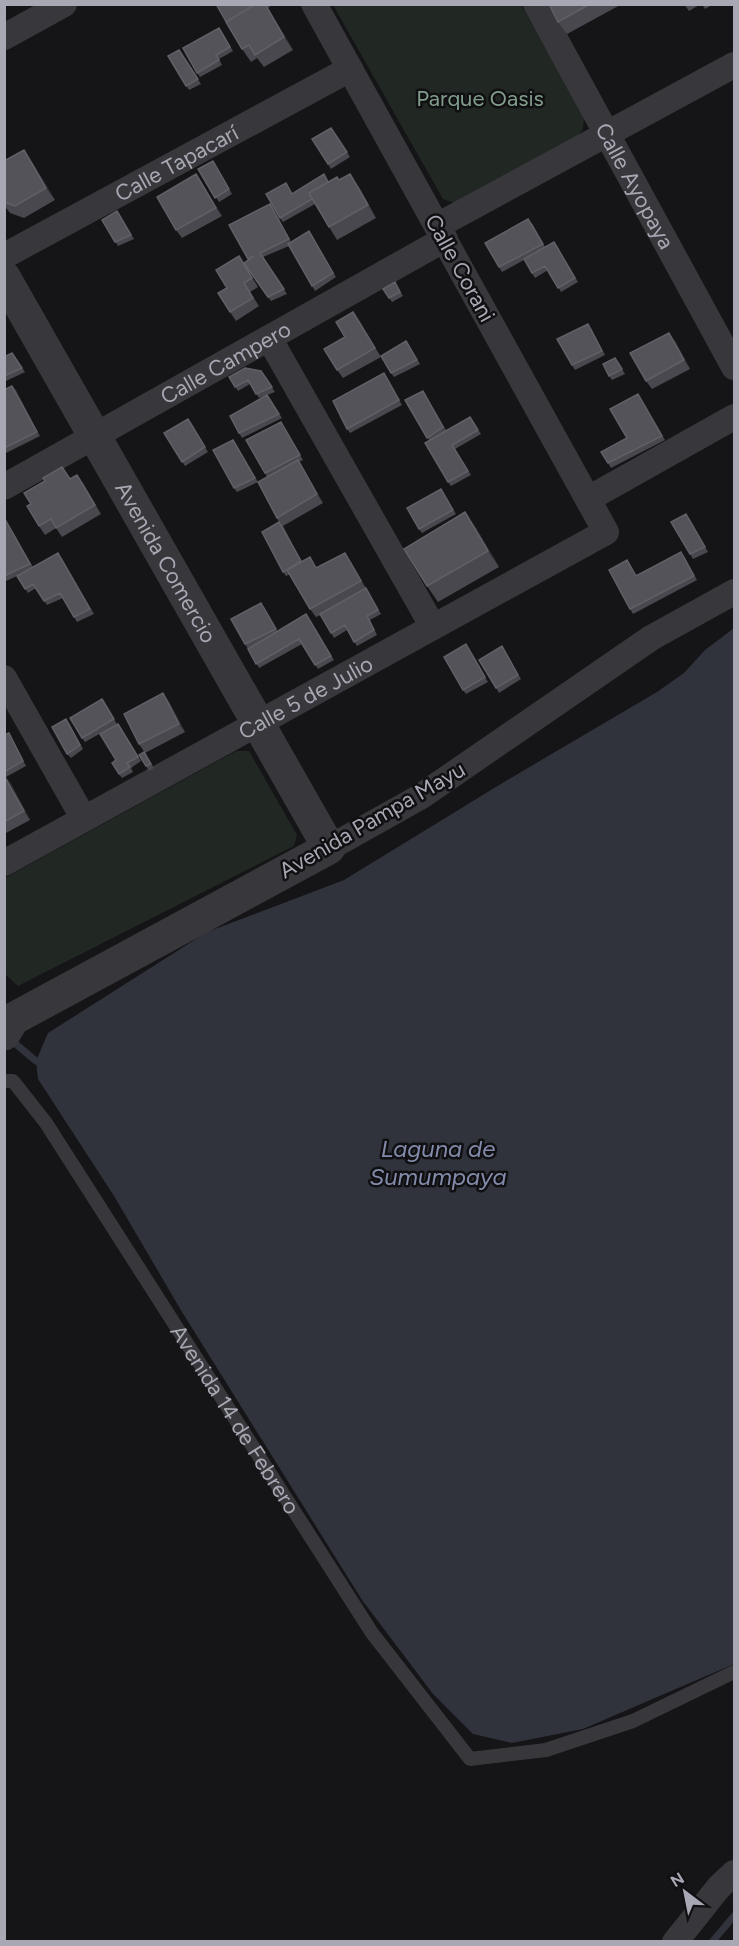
<svg xmlns="http://www.w3.org/2000/svg" width="739" height="1946" font-family="Figtree,sans-serif">
<rect width="100%" height="100%" fill="#151416"/>
<path fill="#212824" d="M333,5H521L584,116L583,129L575,140L457,204L443,199Z
M236,751H249L297,835L294,846L18,986L5,974V878Z"/>
<path fill="#30333c" d="M734,628V1664L583,1729L512,1743L473,1734L433,1694L362,1600L182,1312L114,1196L38,1079L36,1061L48,1033L207,932L344,880L504,782L657,692L684,673L705,650Z"/>
<g fill="none" stroke-linecap="round" stroke-linejoin="round">
<path stroke="#30333c" stroke-width="7" d="M11,1040L36,1061
M712,1942L734,1916"/>
<path stroke="#38383c" stroke-width="14" id="s1" d="M4,1081H13L46,1123L372,1633L470,1759L546,1750L633,1721L734,1672"/>
<g stroke="#38383c" stroke-width="26">
<path id="s2" d="M536,4L734,367"/>
<path d="M4,37L64,4"/>
<path d="M437,226L734,65"/>
<path id="s3" d="M4,256L350,69"/>
<path d="M269,338L433,627"/>
<path id="s4" d="M4,487L445,239"/>
<path d="M588,499L734,417"/>
<path d="M4,678L84,819"/>
<path d="M329,848L420,797L651,638L734,592"/>
<path id="s5" d="M4,863L606,532L314,4"/>
<path d="M675,1942L719,1887L734,1873"/>
</g>
<path stroke="#38383c" stroke-width="33" id="s6" d="M4,277L329,848L13,1019L4,1034"/>
</g>
<path fill="#49484e" d="M216,4H272V5L268,8L293,50L264,67L257,58L251,62L242,49Z
M549,4H622L567,34L558,22Z
M684,4H701L689,11Z
M702,4H714L705,9Z
M222,32L233,51L219,59L222,65L200,77L197,73Z
M179,50L201,84L189,90L168,56Z
M331,128L350,157L331,169L312,139Z
M4,161L32,162L55,200L24,218L10,213L4,205Z
M213,161L232,194L219,202L198,169Z
M196,174L222,216L182,238L176,230Z
M340,180L359,187L376,218L337,240L329,227L315,204L283,222L280,218L293,193L329,181Z
M270,204L291,242L309,231L336,277L315,291L289,246L263,257L287,294L271,301L246,267L258,287L250,292L259,306L236,321L230,312L227,288L244,263L249,260L229,225Z
M117,211L134,239L118,246L102,220Z
M532,223L545,247L557,246L578,282L561,292L548,270L535,278L524,260L502,272L499,267Z
M398,287L403,296L392,302L383,289Z
M359,321L381,357L343,378L337,370L345,337Z
M591,328L605,355L575,370L572,365Z
M406,341L420,364L394,377L391,373Z
M675,341L690,369L652,389L646,381Z
M12,353L25,372L4,382V357Z
M618,362L625,374L612,380L609,376Z
M261,371L275,392L259,398L250,384L238,391L229,377Z
M384,373L402,405L350,433L347,429Z
M12,386L40,436L4,454V390Z
M423,391L446,430L470,417L481,434L455,449L471,475L451,486L448,482L429,440L405,400Z
M638,394L665,440L611,468L608,463L627,438Z
M267,395L282,418L242,438L239,433Z
M188,419L208,452L185,466L164,433Z
M281,422L303,460L299,462L323,503L283,526L302,562L317,568L351,562L381,614L370,620L377,635L357,646L347,630L334,638L321,615L316,617L310,609L290,574L286,576L283,572L279,522L258,482L237,492L234,488L236,445L258,482L267,477L265,473Z
M70,479L83,483L101,514L62,537L56,528L45,535L39,526Z
M441,489L456,514L422,533L419,529Z
M689,518L708,552L693,559L690,554Z
M4,522L9,525L33,567L61,557L94,614L77,622L63,598L47,605L36,588L28,593L17,576L4,582Z
M476,528L499,567L438,602L427,586Z
M684,556L697,580L633,614L630,609L627,560L636,575Z
M264,607L277,631L306,614L334,660L318,669L302,644L259,668L245,644Z
M502,646L521,679L499,693L479,660Z
M469,649L488,682L466,694L463,690Z
M163,693L169,702L185,732L145,753L139,744Z
M102,699L117,724L85,742L82,738Z
M69,723L83,749L71,758L67,754Z
M121,728L141,761L131,768L133,772L122,778L119,774L116,760Z
M9,733L26,766L6,777L11,784L30,820L4,834V735Z
M144,752L154,768L149,771L146,766Z"/>
<path fill="#302f33" d="M265,4L271,13L293,50L284,37Z
M24,150L32,162L55,200L46,188Z
M196,174L202,183L222,216L216,208Z
M350,174L359,187L376,218L368,205Z
M669,333L675,341L690,369L684,360Z
M12,386L16,390L40,436L37,432Z
M298,460L304,469L323,503L317,494Z
M77,475L83,483L101,514L95,505Z
M465,512L476,528L499,567L488,551Z
M345,553L351,562L367,590L361,581Z
M163,693L169,702L185,732L179,724Z
M5,776L11,784L30,820L24,811Z"/>
<path fill="#535359" stroke="#616067" stroke-width="1.5" d="M216,4H256L226,22L228,25Z
M256,4H265L284,37L255,55L249,45L242,49L226,22Z
M549,4H590L558,22Z
M219,28L230,47L216,55L219,60L197,73L183,48Z
M179,50L198,79L186,86L168,56Z
M331,128L347,152L328,164L312,139Z
M24,150L46,188L15,206L4,202V161Z
M213,161L229,189L215,198L198,169Z
M196,174L216,208L176,230L157,197Z
M324,174L328,182L309,193L312,199L280,218L266,194L286,183L292,194Z
M350,174L368,205L329,227L309,193L337,177L339,180Z
M270,204L289,239L260,253L284,289L268,297L244,263L254,256L248,259L229,225Z
M117,211L131,235L115,242L102,220Z
M528,219L543,244L499,267L485,243Z
M309,231L333,273L312,286L288,244Z
M554,242L575,278L558,288L545,266L532,273L524,259Z
M239,256L252,278L244,283L253,298L230,312L218,293L227,288L216,270Z
M395,282L400,292L389,298L383,289Z
M353,312L375,348L337,370L324,349L345,337L336,322Z
M588,324L602,351L572,365L557,339Z
M669,333L684,360L646,381L630,353Z
M406,341L417,360L391,373L381,356Z
M12,353L22,368L4,376V357Z
M615,358L622,369L609,376L603,364Z
M245,368L261,371L272,387L256,394L248,380L235,387L229,377Z
M384,373L399,400L347,429L333,401Z
M12,386L37,432L4,448V390Z
M423,391L443,427L427,438L405,400Z
M638,394L662,436L608,463L601,452L627,438L610,409Z
M267,395L279,414L239,433L230,416Z
M470,417L478,430L452,445L468,471L448,482L425,443Z
M188,419L205,447L182,462L164,433Z
M281,422L300,455L265,473L246,440Z
M233,440L255,478L234,488L213,450Z
M298,460L317,494L277,518L258,482Z
M62,467L70,479L77,475L95,505L56,528L51,519L39,526L27,506L31,504L24,493L45,481L43,478Z
M441,489L453,510L419,529L407,508Z
M465,512L488,551L427,586L404,549Z
M686,514L705,547L690,554L671,522Z
M6,521L30,564L4,576V522Z
M279,522L301,561L283,572L262,532Z
M681,552L694,576L630,609L609,570L627,560L636,576Z
M58,553L90,609L74,617L60,593L44,601L33,584L25,589L17,576Z
M345,553L361,581L310,609L287,570L310,557L316,568Z
M366,588L378,610L367,616L374,630L354,642L345,625L331,633L320,614Z
M261,603L276,629L245,644L231,619Z
M306,614L331,656L315,665L299,639L256,664L248,649Z
M466,644L485,677L463,690L444,657Z
M502,646L518,675L496,688L479,660Z
M163,693L179,724L139,744L124,714Z
M102,699L114,719L82,738L70,718Z
M66,719L80,745L67,754L52,727Z
M118,724L138,757L127,763L130,767L119,774L112,763L116,760L100,734Z
M9,733L23,761L4,772V735Z
M144,752L151,764L146,766L139,755Z
M4,776L24,811L4,822Z"/>
<g text-anchor="middle" dominant-baseline="central" stroke-width="5" stroke-linejoin="round" paint-order="stroke">
<g font-size="22" fill="#819d8c" stroke="#100f11">
<text x="480" y="98">Parque Oasis</text>
</g>
<g font-size="22" fill="#a8a8b4" stroke="#100f11">
<text stroke="none"><textPath href="#s3" startOffset="196">Calle Tapacarí</textPath></text>
<text stroke="none"><textPath href="#s2" startOffset="207">Calle Ayopaya</textPath></text>
<text transform="translate(460 268) rotate(61)">Calle Corani</text>
<text stroke="none"><textPath href="#s4" startOffset="254">Calle Campero</textPath></text>
<text stroke="none"><textPath href="#s6" startOffset="328">Avenida Comercio</textPath></text>
<text stroke="none"><textPath href="#s5" startOffset="344">Calle 5 de Julio</textPath></text>
<text transform="translate(372 820) rotate(-30)">Avenida Pampa Mayu</text>
<text stroke="none"><textPath href="#s1" startOffset="414">Avenida 14 de Febrero</textPath></text>
</g>
<g font-size="24" font-style="italic" fill="#838bab" stroke="#100f11">
<text x="438" y="1148">Laguna de<tspan x="438" dy="28">Sumumpaya</tspan></text>
</g>
</g>
<rect width="739" height="1946" fill="none" stroke="#a8a8b4" stroke-width="12"/>
<g transform="translate(685 1892) rotate(328)" stroke="#100f11" stroke-width="4.5" paint-order="stroke">
<path d="M0-4.5L10 22L0 15L-10 22Z" fill="#a8a8b4"/>
<text y="-9" font-size="16" font-weight="bold" text-anchor="middle" fill="#a8a8b4">N</text>
</g>
</svg>
